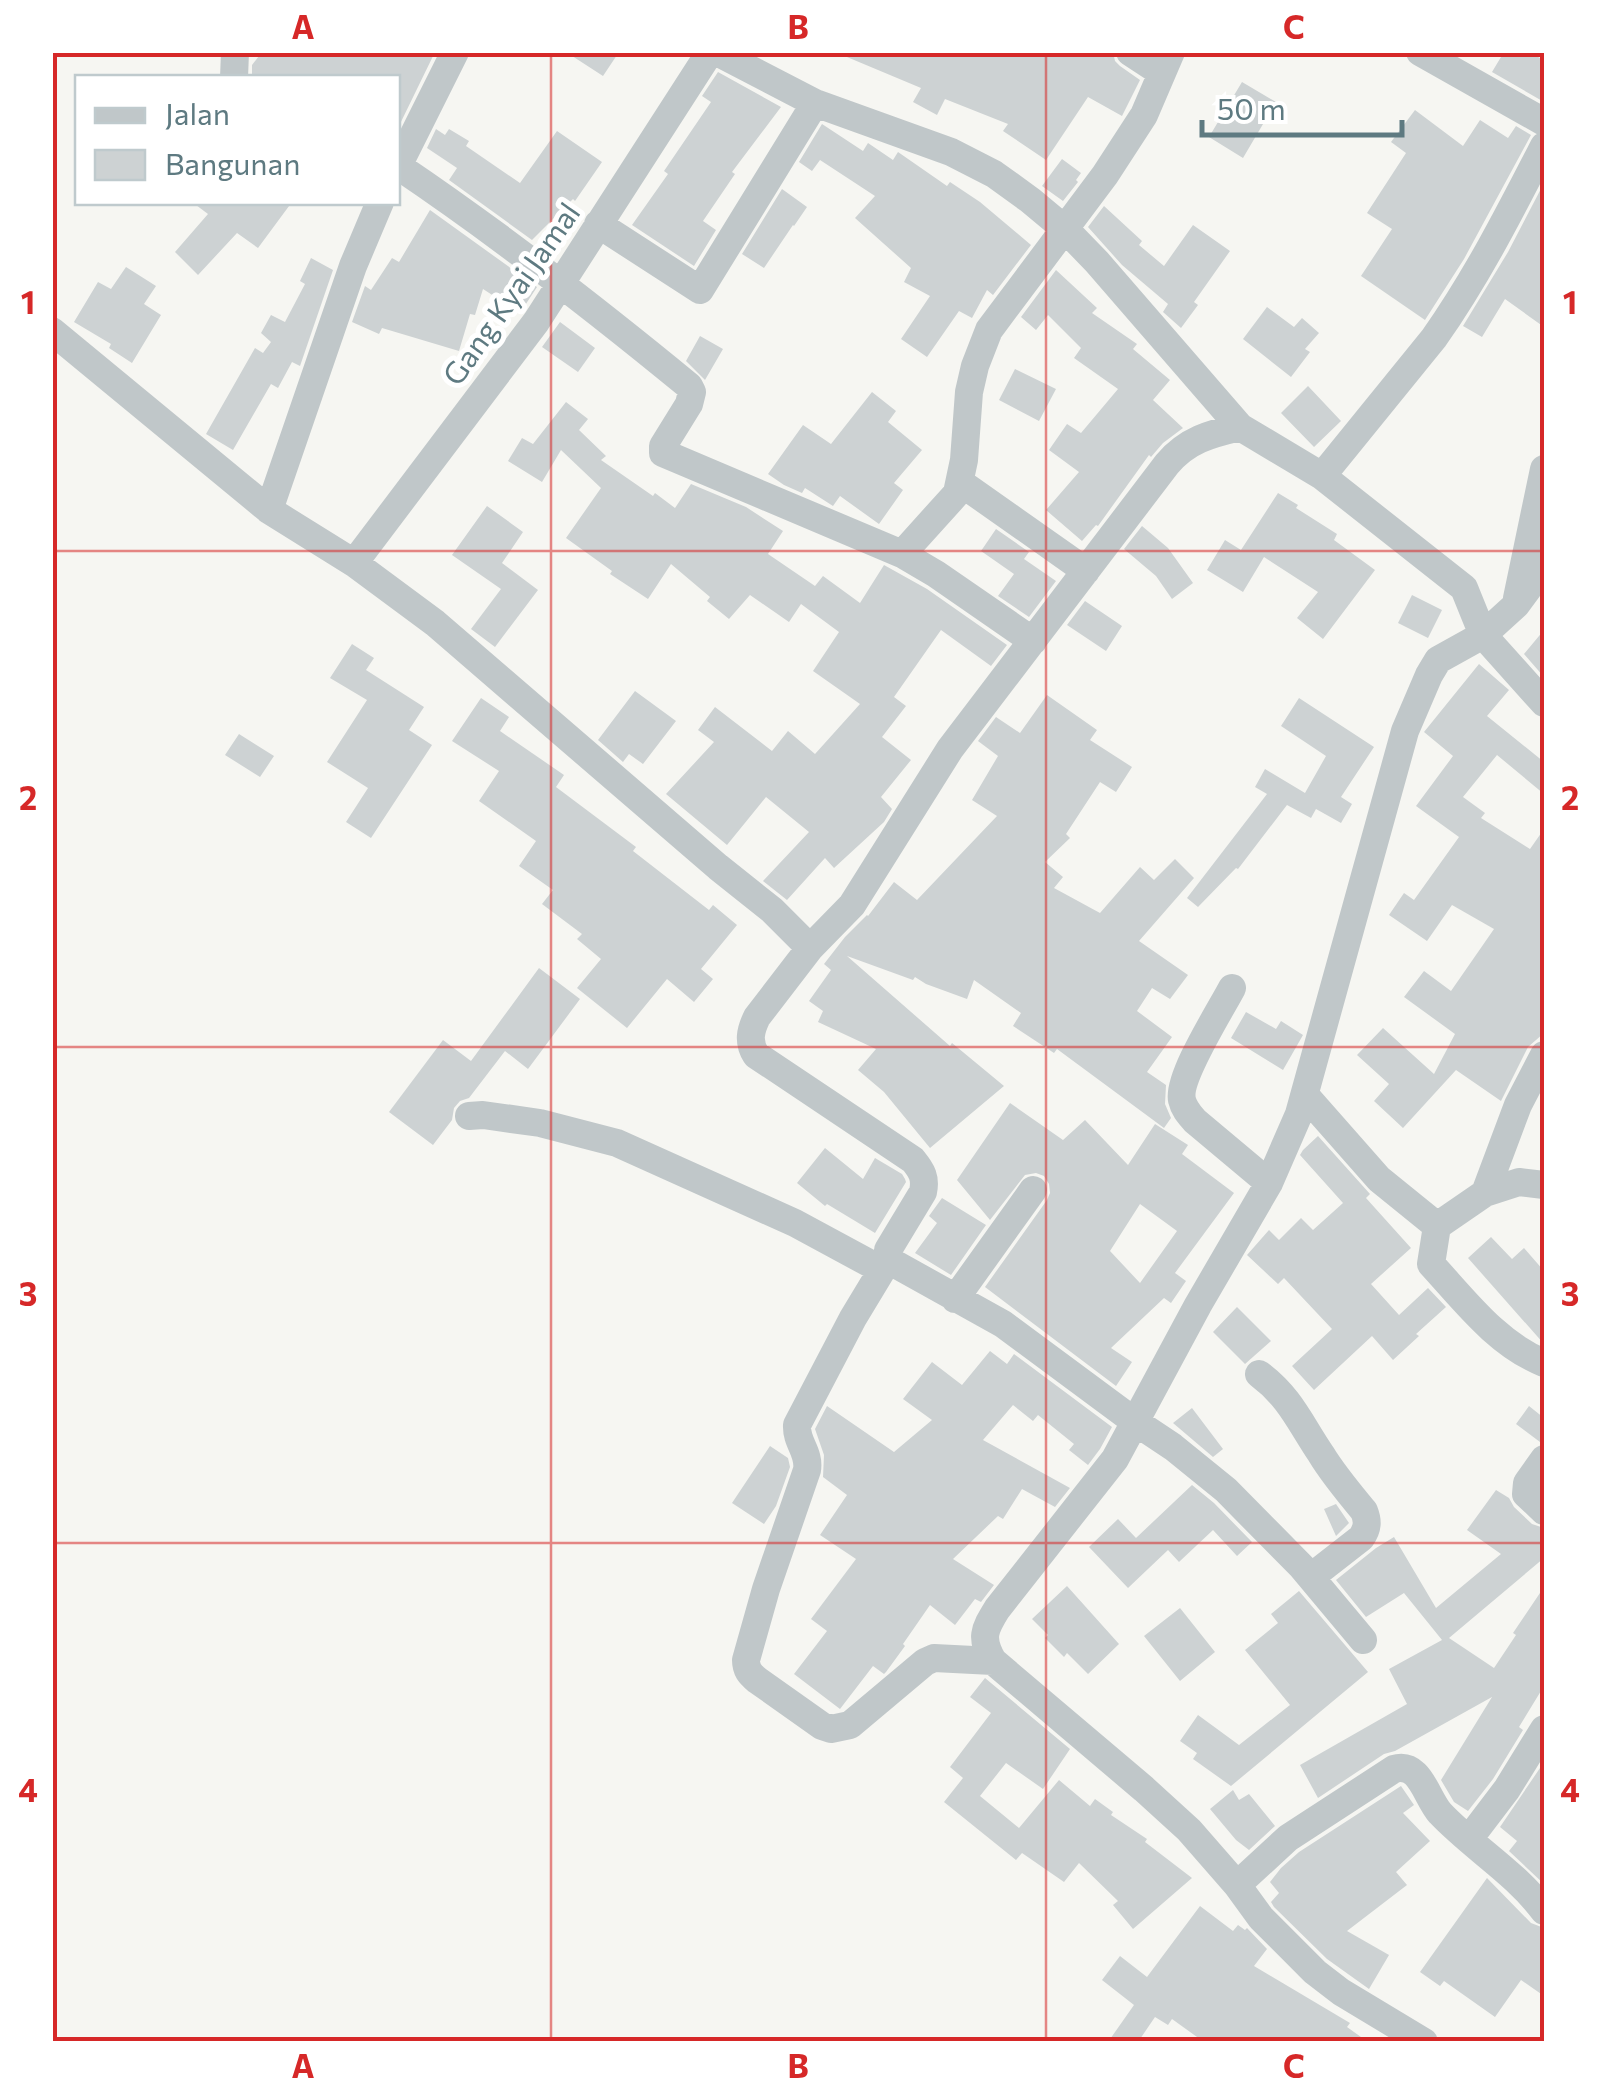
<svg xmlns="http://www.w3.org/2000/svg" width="1597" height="2094" font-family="Commissioner,sans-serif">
<rect width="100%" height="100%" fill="#f6f6f2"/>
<path fill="#cdd2d3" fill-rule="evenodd" d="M262,52H435L398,128V78H252V65Z
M566,52H619L603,76Z
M835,52H1113L1115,61L1120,66L1140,80L1122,116L1088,97L1046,160L1003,131L1008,124L945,99L937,115L913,102L921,88Z
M1504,52H1531L1544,61V102L1492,72Z
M718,72L781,107L732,172L735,174L703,221L716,230L694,266L632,225L668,174L664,171L711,102L702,96Z
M1242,82L1276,102L1243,158L1209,137Z
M1415,110L1463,146L1480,120L1508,138L1516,126L1531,135L1464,259L1425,320L1361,276L1392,229L1367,213L1406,153L1391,142Z
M822,124L863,151L868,143L893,160L898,152L947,186L950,182L980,202L1031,245L993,295L987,290L972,318L959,311L927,357L901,339L930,296L904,282L911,268L855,218L875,196L820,160L812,171L799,162Z
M436,129L445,135L449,129L469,141L466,146L520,183L557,131L602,162L575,201L573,199L532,240L449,180L457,168L427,148Z
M1062,159L1081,173L1076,180L1078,182L1063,201L1042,186Z
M1544,183V327L1505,299L1482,337L1463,326L1508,252Z
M782,189L807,207L794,226L793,225L764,268L742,254Z
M192,202H292L258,248L237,233L198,275L175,252L208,214Z
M1104,206L1142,241L1139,245L1164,266L1193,225L1230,251L1194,302L1198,305L1181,328L1163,312L1168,304L1122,265L1088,227Z
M430,210L537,287L520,313L483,289L475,315L470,314L459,351L382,328L379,334L352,322L365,286L371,290L392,258L399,262Z
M311,258L333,270L300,366L292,362L278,388L271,384L233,450L206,434L255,348L263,353L271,342L261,333L271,315L285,322L305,284L300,281Z
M126,267L156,286L144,304L161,315L132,363L109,348L111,344L74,322L98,282L111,289Z
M1056,270L1097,308L1092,313L1137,344L1133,349L1170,380L1153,400L1183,428L1163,443L1151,457L1149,455L1098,526L1096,525L1082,541L1046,510L1079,472L1049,450L1067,424L1081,433L1118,389L1074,358L1081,348L1048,315L1036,330L1021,317Z
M1267,307L1294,327L1302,318L1319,333L1305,349L1310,352L1291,377L1243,339Z
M560,322L595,348L578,372L542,347Z
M700,336L723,349L705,380L686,361Z
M1015,369L1056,389L1039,421L999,400Z
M1308,386L1341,421L1314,447L1281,413Z
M872,392L896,411L888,422L922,450L894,483L903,490L879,524L840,496L833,506L805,488L802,493L784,485L768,474L803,425L831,444Z
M566,402L588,419L579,430L606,456L601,460L653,496L655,493L675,508L691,484L746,507L783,531L768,554L815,586L823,576L860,603L884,565L927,589L1007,645L991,666L941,630L894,697L906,706L882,737L911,760L881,797L892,809L884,822L834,868L825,858L787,900L763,881L809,832L766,797L727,845L666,794L714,742L698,730L715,707L772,751L788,731L815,754L860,704L813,671L839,632L801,604L789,622L750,595L729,619L707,601L710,597L671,564L648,599L610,574L612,571L566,538L601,488L561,450L542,482L508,461L522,438L533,444Z
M1278,493L1298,505L1296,508L1337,534L1334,540L1375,570L1323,639L1297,618L1318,592L1264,557L1243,592L1207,570L1225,540L1241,550Z
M487,506L523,532L502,563L538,590L495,647L471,629L501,589L452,555Z
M1142,526L1168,548L1193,583L1172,599L1156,576L1124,549Z
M996,529L1029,552L1024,559L1056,581L1029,617L998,596L1014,574L981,551Z
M1412,595L1442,610L1428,638L1398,623Z
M1085,601L1122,626L1106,651L1067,625Z
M1544,630V677L1524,654Z
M352,644L374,658L366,670L424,707L409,730L432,745L371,838L346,822L368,788L327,762L367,700L330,678Z
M1479,664L1509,690L1487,716L1544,762V794L1497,755L1463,797L1485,813L1481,818L1530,849L1544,829V1033L1528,1047L1501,1101L1456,1070L1403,1128L1374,1101L1389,1084L1357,1055L1383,1028L1434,1074L1455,1034L1404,997L1424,971L1451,991L1494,929L1452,905L1427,941L1389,915L1404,893L1414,900L1459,837L1416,806L1453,756L1424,732Z
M635,691L676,721L643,764L629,754L623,762L598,740Z
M1047,695L1097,730L1090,740L1132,767L1116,792L1100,782L1066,834L1070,838L1045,862L1063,877L1054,888L1100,913L1140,867L1154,880L1175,859L1194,878L1139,941L1188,975L1170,999L1152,988L1137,1011L1172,1037L1147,1072L1166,1085L1165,1104L1171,1118L1164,1128L1057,1049L1054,1053L1013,1026L1021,1013L974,980L967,999L926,984L915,977L913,980L847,956L950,1046L952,1043L1004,1086L930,1148L884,1092L858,1070L876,1049L818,1022L823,1011L809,1001L831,970L824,964L845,937L867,915L868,916L894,882L917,900L997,816L972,800L998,756L978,741L996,717L1020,733Z
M481,698L509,717L500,731L564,775L556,787L636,847L633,851L709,910L713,905L737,925L701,969L713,979L694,1002L667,979L627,1028L577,988L601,959L577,939L582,934L542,904L553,890L519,866L536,841L479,801L499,771L452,741Z
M1299,698L1374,747L1341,797L1352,804L1341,823L1316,809L1311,818L1287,805L1238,869L1236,868L1198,907L1187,898L1267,794L1255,787L1265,769L1305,793L1326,756L1281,726Z
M239,734L274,756L260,777L225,755Z
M539,968L580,999L528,1069L505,1051L469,1098L460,1101L454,1108L452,1120L433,1145L389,1112L443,1040L471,1061Z
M1246,1012L1276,1029L1281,1021L1303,1035L1283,1070L1231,1038Z
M1010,1103L1063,1140L1085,1120L1128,1165L1155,1124L1188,1145L1182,1154L1234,1193L1175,1273L1186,1281L1171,1303L1164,1298L1111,1348L1132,1362L1116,1386L985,1287L1047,1200L1050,1193L1049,1184L1044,1176L1036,1173L1025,1175L990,1220L957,1180ZM1140,1204L1177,1231L1140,1283L1110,1251Z
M1318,1136L1370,1194L1366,1198L1411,1248L1371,1284L1399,1315L1428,1288L1446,1307L1416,1334L1419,1336L1393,1360L1372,1336L1314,1390L1292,1366L1332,1329L1284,1278L1278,1284L1247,1255L1269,1230L1279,1240L1301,1218L1313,1230L1343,1203L1300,1155L1303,1150Z
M825,1148L863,1179L875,1158L902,1174L905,1179L906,1182L875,1233L827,1204L825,1206L797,1183Z
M942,1198L986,1225L951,1275L915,1253L937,1223L929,1216Z
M1491,1237L1512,1259L1524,1248L1544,1271V1344L1468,1258Z
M1237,1307L1271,1341L1245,1364L1213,1332Z
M990,1351L1007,1364L1014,1354L1112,1427L1100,1449L1088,1465L1069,1450L1074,1444L1038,1415L1033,1421L1013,1405L983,1440L1070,1488L1055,1507L1022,1489L1003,1519L998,1516L953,1559L994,1585L981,1602L975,1599L955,1625L930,1605L903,1644L905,1646L886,1672L884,1674L873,1666L840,1709L794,1674L827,1631L811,1619L856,1559L820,1535L847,1495L823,1477L824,1455L815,1429L827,1406L894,1452L932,1420L903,1399L932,1362L962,1385Z
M1529,1406L1544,1418V1442H1540L1516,1424Z
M1192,1408L1223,1449L1213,1457L1173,1423Z
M770,1446L788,1458L790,1467L776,1506L764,1524L732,1503Z
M1192,1485L1214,1503L1252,1542L1237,1556L1213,1530L1179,1562L1168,1550L1128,1588L1089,1547L1118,1519L1136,1538Z
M1496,1490L1509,1498L1514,1507L1532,1524L1544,1528V1558L1449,1638L1494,1668L1516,1635L1513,1633L1544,1587V1686L1519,1727L1523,1730L1493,1779L1468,1811L1454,1802L1441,1780L1492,1697L1395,1751L1384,1754L1318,1798L1300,1765L1407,1704L1389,1669L1442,1640L1404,1593L1366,1617L1336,1580L1376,1548L1394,1537L1436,1608L1501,1554L1467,1530Z
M1336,1504L1349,1523L1336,1536L1324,1509Z
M1067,1586L1119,1644L1088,1674L1067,1653L1064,1657L1045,1638L1048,1635L1032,1619Z
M1299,1591L1368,1672L1231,1786L1193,1759L1197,1753L1180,1741L1198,1715L1239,1745L1290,1705L1245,1650L1278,1623L1271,1614Z
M1180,1608L1215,1652L1180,1681L1144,1636Z
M985,1678L1070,1749L1043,1789L1006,1763L980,1796L1019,1828L1059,1780L1090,1806L1095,1799L1113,1812L1111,1815L1147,1839L1145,1842L1192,1878L1133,1929L1113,1905L1118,1901L1079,1863L1064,1882L1022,1853L1016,1860L944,1802L963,1778L950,1767L991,1713L970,1697Z
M1540,1768L1544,1772V1884L1509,1851L1517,1841L1500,1827Z
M1401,1786L1414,1805L1403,1813L1430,1841L1396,1872L1407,1885L1347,1931L1389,1955L1369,1989L1327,1959L1274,1907L1271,1902L1279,1893L1270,1882L1281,1868L1299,1852Z
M1233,1790L1239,1800L1249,1794L1275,1826L1249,1850L1236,1840L1210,1809Z
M1487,1878L1531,1923L1544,1928V1996L1521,1980L1495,2017L1444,1981L1440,1986L1420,1972Z
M1200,1906L1233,1931L1238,1925L1245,1930L1247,1928L1267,1949L1254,1966L1350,2023L1347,2027L1368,2042H1204L1172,2019L1168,2025L1155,2017L1138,2042H1108L1134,2005L1102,1980L1120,1956L1147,1977Z"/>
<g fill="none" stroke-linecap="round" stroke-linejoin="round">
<path stroke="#c0c7c9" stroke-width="28" d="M455,52L398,166C499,234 594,308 689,386L692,392L689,404L663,446V453L902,554L957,493L964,460L969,392L975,366L989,330L1105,175L1144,115L1171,52
M717,52L815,103L951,152L994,174L1030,200L1066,230L1097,262L1240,427L1322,476L1464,588L1483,635L1544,703
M1130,52L1162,73
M1420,52L1544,122
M234,78L235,52
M598,224L700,290L815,103
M52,331L269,510L354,563L435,623L718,867L772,910L810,948L757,1017C750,1031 748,1042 756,1055L913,1160C922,1171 926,1178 923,1192L888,1250V1260L882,1270L795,1223L617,1143L540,1123L483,1115L469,1116
M1322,476L1434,338C1477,277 1510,212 1544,146
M961,483L1086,571
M269,510L353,266L380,202
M902,554L936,574L1033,641
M354,563L536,322L710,52
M1517,598L1544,469
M810,948L852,905L950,749L1167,464C1187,440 1210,434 1240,427
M1232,988C1220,1011 1177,1078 1182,1100C1184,1109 1190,1115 1195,1121L1269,1183
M1544,1055L1518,1105L1485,1193L1437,1226L1431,1264C1465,1301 1497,1344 1544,1363
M1305,1095L1379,1179L1437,1226
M1485,1193L1519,1182L1544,1185
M888,1260L1003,1324L1134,1421L1173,1447L1226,1490L1302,1567L1363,1640
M882,1270L853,1318L797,1425C796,1443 810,1452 807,1470L766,1589L746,1660C746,1670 750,1674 757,1680L822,1726L831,1729L850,1725L925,1662L934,1658L993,1661
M955,1299L1033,1190
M1259,1374C1290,1397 1300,1423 1321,1454C1333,1474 1349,1493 1364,1511C1368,1521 1368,1528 1361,1538L1311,1577
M1544,1459L1527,1483L1526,1494L1544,1511
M1469,1839L1507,1789L1544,1729
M1237,1885L1288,1838L1394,1769C1420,1761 1426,1797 1440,1813C1473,1848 1515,1872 1544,1911
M1424,2042L1341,1992L1315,1972L1261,1918L1237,1885L1189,1830L1144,1789L993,1661C980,1638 984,1630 997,1609L1115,1459L1198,1305L1269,1183L1299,1114L1405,731L1429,675L1438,660L1483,635L1516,605L1544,567"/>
</g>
<path fill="none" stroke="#d62828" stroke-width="2.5" stroke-opacity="0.55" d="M551,52V2042M1046,52V2042M52,551H1544M52,1047H1544M52,1543H1544"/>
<g text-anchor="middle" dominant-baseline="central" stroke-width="10" stroke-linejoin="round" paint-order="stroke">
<g font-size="30" fill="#5e7a81" stroke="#fff">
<text transform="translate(510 293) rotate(-55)">Gang Kyai Jamal</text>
</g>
</g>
<rect width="1597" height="2094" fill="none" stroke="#ffffff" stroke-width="110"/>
<rect x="75" y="75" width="325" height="130" fill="#ffffff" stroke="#bfcacd" stroke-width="2.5"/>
<rect x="95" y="108" width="50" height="15" fill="#c0c7c9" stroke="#bfcacd" stroke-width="2.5"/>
<text x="165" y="125" font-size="30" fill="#5e7a81">Jalan</text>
<rect x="95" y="150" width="50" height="30" fill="#cdd2d3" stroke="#bfcacd" stroke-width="2.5"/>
<text x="165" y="175" font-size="30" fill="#5e7a81">Bangunan</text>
<path d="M1202 120v15h200v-15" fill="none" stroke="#5e7a81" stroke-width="5"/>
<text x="1217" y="120" font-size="30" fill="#5e7a81" stroke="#ffffff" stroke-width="8" paint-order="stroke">50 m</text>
<rect x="55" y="55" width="1487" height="1984" fill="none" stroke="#d62828" stroke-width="4"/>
<g font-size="32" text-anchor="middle" font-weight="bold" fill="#d62828">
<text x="303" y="39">A</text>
<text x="798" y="39">B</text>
<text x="1294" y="39">C</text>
<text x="28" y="314">1</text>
<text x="1570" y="314">1</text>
<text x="28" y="810">2</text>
<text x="1570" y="810">2</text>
<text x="28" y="1306">3</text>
<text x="1570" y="1306">3</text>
<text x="28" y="1802">4</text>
<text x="1570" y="1802">4</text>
<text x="303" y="2078">A</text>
<text x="798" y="2078">B</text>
<text x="1294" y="2078">C</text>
</g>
</svg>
